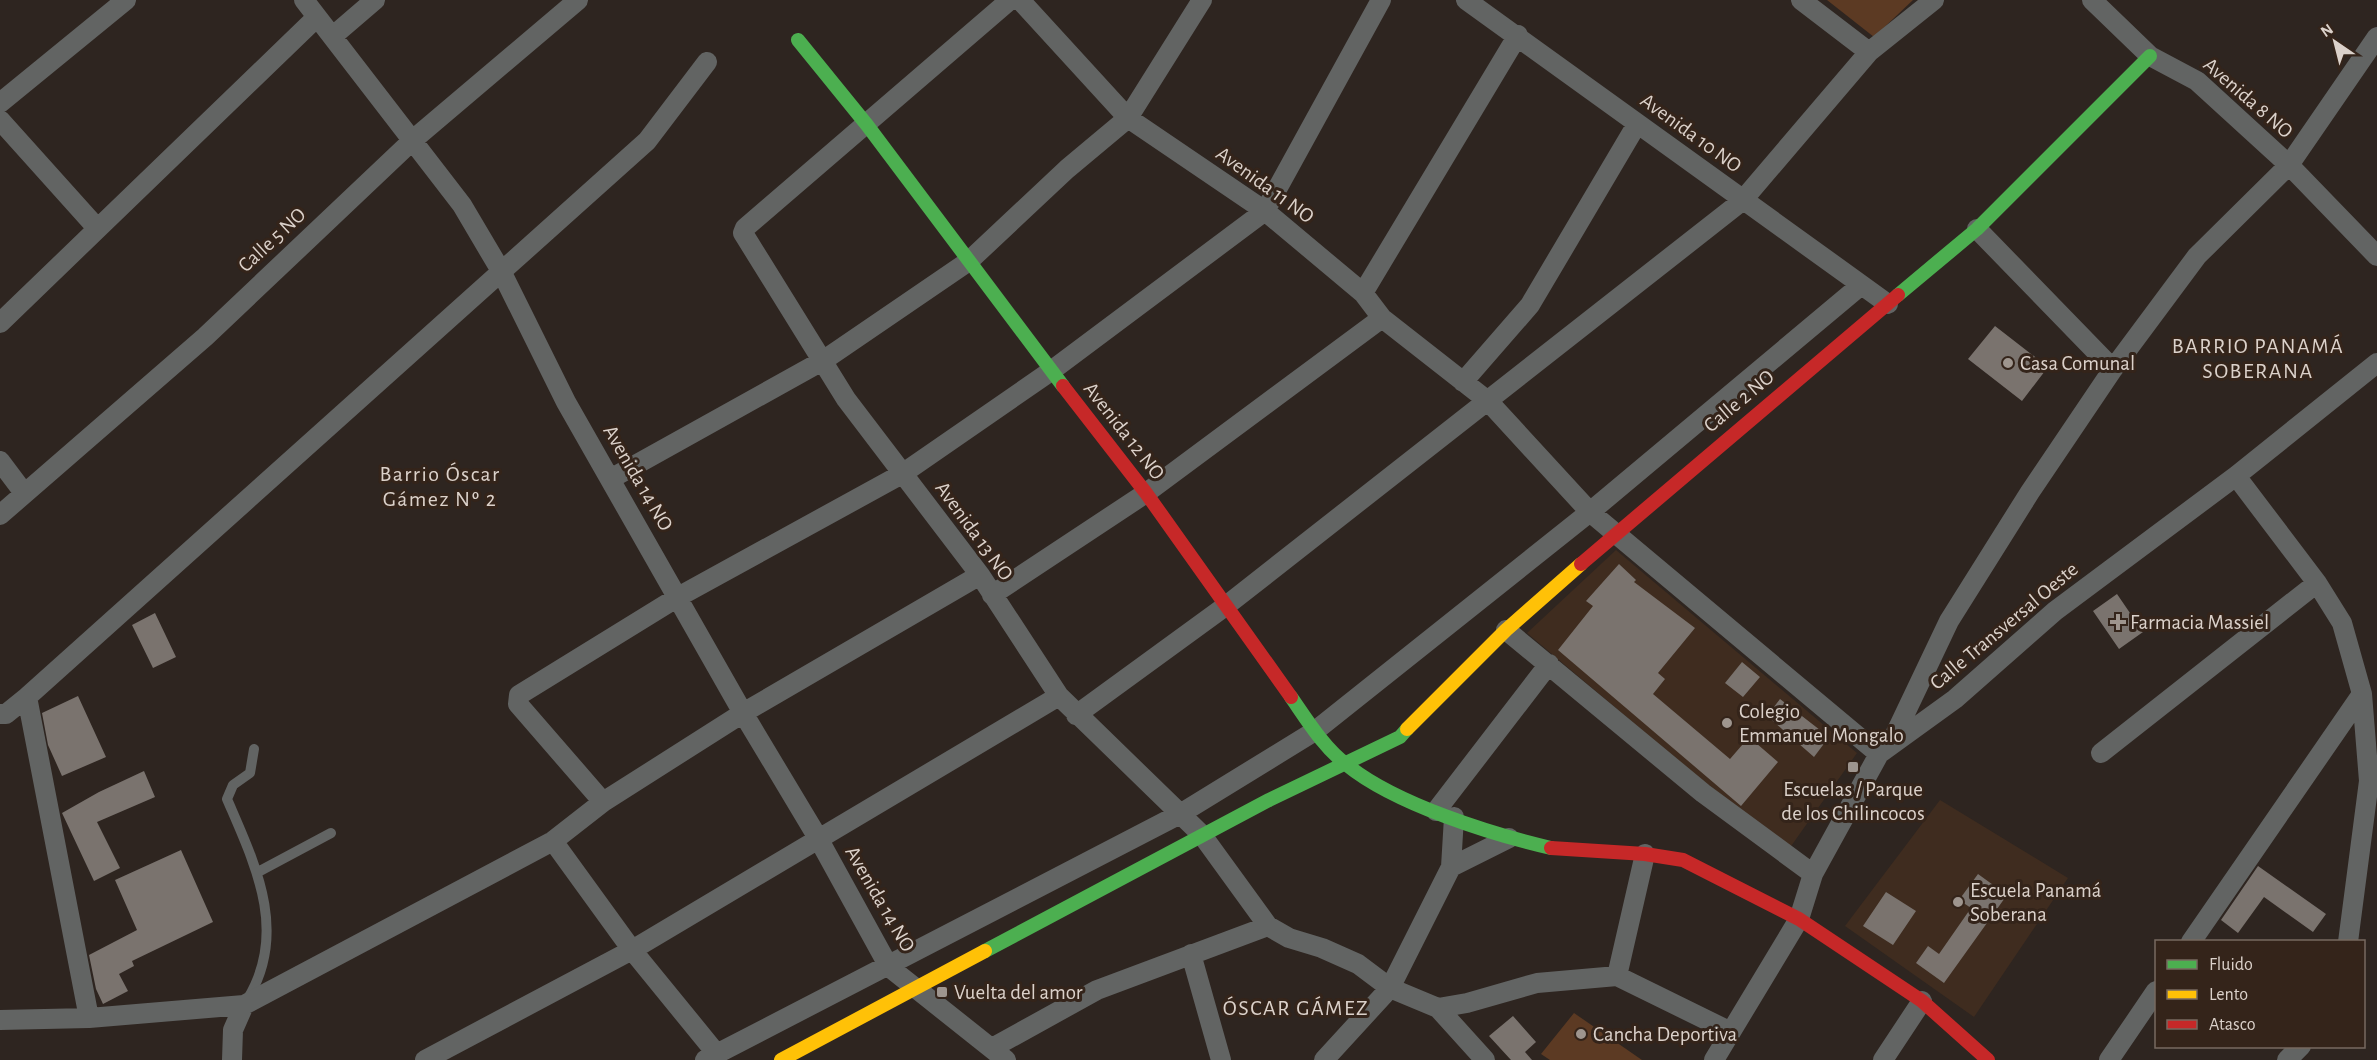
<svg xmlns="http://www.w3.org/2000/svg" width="2377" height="1060" font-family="'Alegreya Sans',sans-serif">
<rect width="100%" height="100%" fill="#2e2520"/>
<path fill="#3f2c1f" d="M1616,550L1857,753L1789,849L1681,763L1527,633Z
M1940,800L2068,878L1974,1017L1845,926Z"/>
<path fill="#5c3a23" d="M1827,0H1913L1874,37Z
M1574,1013L1642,1060H1550L1541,1054Z"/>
<path fill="#7a736e" d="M1995,326L2048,367L2022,401L1968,359Z
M1619,564L1636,580L1634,582L1695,628L1658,673L1665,679L1653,694L1730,759L1749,737L1778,762L1741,806L1558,650L1593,606L1586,601Z
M2117,594L2143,632L2119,649L2093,611Z
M155,613L176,657L153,668L132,625Z
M1742,662L1760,677L1743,697L1725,683Z
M78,696L106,757L62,776L48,745L42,713Z
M1780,699L1829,737L1814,757L1767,716Z
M144,771L155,797L97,822L120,868L94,881L62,813L99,792Z
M181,850L213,922L132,961L134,966L119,974L128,991L103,1004L96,989L89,955L137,930L115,880Z
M2258,866L2326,914L2313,932L2264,897L2238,933L2221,920Z
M1978,874L2007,895L1944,983L1916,963L1928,946L1939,954L1971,908L1959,900Z
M1886,892L1916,911L1893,945L1863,926Z
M1513,1016L1536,1042L1525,1052L1532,1060H1511L1489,1036Z"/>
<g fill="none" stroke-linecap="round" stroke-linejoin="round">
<path stroke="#626463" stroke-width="10" d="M258,872L331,833
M247,1000C289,932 255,864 227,799L233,785L250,773L254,749"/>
<path stroke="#626463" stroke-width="20" d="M304,0L462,205L501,271L566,402L743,713L818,838L889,967L1006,1060
M1010,0L745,228L743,233L846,399L980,575L1059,696L1202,835L1268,926
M1020,0L1128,118L1265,211L1363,293L1382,318L1488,401L1590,512L1879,754
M1466,0L1888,304
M1801,0L1869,52
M2092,0L2150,56L2197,81L2289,165L2377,256
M333,36L375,0
M0,103L126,0
M0,120L97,228
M1977,229L2113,369
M1363,293L1518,35
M0,323L317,17
M1463,382L1530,305L1637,124
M0,461L24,493
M2236,476L2317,583L2342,623L2362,694L2369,781L2348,942
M612,478L824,360L969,261L1067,169L1128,118L1202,0
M0,515L205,337L414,139L578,0
M992,595L1146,493L1382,318
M1506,630L1703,793L1813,874
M27,697L647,141L707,62
M0,714H6L27,697L89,1018
M1076,715L1227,605L1742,201L1869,52L1934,0
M1890,745L1949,621L2030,492L2113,369L2197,256L2289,165L2377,37
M2101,753L2317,583
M603,802L518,704L519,695L678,597L902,474L1051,371L1265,211L1381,0
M1436,811L1549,664
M553,841L632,950L716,1053
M1451,867L1454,817
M2191,942L2362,694
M1191,954L1221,1060
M1617,976L1645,854
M1438,1008L1467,1003L1537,983L1617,976L1731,1032
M0,1020L89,1018L244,1005L553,841L603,802L743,713L980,575
M992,1048L1097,990L1268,926L1289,938L1322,948L1358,964L1390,988L1438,1008L1485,1060
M232,1060L233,1030L244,1005
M425,1060L632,950L1059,696
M705,1060L1180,814L1315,731L1590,512L1860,286
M1324,1060L1390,988L1451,867L1509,838
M1714,1060L1799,919L1813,874L1879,754L1955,699L2055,611L2236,476L2377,363
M1883,1060L1922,1001
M2109,1060L2156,991
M2287,1060L2301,1046"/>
<path stroke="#4caf50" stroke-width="14" d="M798,40L867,125L1063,386
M1898,295L1977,229L2150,56
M1291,697C1307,720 1324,748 1347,765C1395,804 1491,834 1551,848
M985,951L1269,800L1400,737L1407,729"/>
<path stroke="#ffc107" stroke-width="14" d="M1407,729L1506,630L1581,564
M781,1060L985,951"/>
<path stroke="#c62828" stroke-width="14" d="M1063,386L1146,493L1291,697
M1581,564L1898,295
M1551,848L1645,854L1683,860L1799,919L1922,1001L1988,1060"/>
</g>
<g fill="#9e958e" stroke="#34241a" stroke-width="2">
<circle cx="2008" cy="363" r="6"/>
<path d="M2115 613h6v6h6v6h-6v6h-6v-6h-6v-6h6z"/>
<circle cx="1727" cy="723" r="6"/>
<rect x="1847" y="761" width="12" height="12" rx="3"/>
<circle cx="1958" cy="902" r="6"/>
<rect x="936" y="986" width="12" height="12" rx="3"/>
<circle cx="1581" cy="1034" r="6"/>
</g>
<g text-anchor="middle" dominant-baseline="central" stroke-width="6" stroke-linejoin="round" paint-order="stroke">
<g font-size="21" fill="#dbd1ca" stroke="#34241a">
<text transform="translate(2248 98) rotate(41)">Avenida 8 NO</text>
<text transform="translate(1691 133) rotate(36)">Avenida 10 NO</text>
<text transform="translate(1265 185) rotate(36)">Avenida 11 NO</text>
<text transform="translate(272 240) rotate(-43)">Calle 5 NO</text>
<text transform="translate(1739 401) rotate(-40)">Calle 2 NO</text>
<text transform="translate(1124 431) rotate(52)">Avenida 12 NO</text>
<text transform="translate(638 478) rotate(60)">Avenida 14 NO</text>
<text transform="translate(974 531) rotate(54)">Avenida 13 NO</text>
<text transform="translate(2004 626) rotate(-40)">Calle Transversal Oeste</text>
<text transform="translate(880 899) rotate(60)">Avenida 14 NO</text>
</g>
<g font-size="21" fill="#dbd1ca" stroke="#34241a" text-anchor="start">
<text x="2020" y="363">Casa Comunal</text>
<text x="2130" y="622">Farmacia Massiel</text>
<text x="1739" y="711">Colegio<tspan x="1739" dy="24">Emmanuel Mongalo</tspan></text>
<text x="1853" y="789" text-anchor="middle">Escuelas / Parque<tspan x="1853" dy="24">de los Chilincocos</tspan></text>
<text x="1970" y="890">Escuela Panamá<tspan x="1970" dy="24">Soberana</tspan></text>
<text x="954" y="992">Vuelta del amor</text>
<text x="1593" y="1034">Cancha Deportiva</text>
</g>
<g font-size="22" letter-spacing="1.5" fill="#dbd1ca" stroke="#34241a">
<text x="2258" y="346">BARRIO PANAMÁ<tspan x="2258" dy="25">SOBERANA</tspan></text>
<text x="440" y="474">Barrio Óscar<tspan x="440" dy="25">Gámez Nº 2</tspan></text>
<text x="1296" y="1008">ÓSCAR GÁMEZ</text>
</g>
</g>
<rect x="2155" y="940" width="210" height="108" fill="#34241a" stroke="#776960" stroke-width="1.5"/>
<rect x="2167" y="960" width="30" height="9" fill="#4caf50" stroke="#776960" stroke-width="1.5"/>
<text x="2209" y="970" font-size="18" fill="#dbd1ca">Fluido</text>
<rect x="2167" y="990" width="30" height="9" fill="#ffc107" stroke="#776960" stroke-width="1.5"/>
<text x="2209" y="1000" font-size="18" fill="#dbd1ca">Lento</text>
<rect x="2167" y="1020" width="30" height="9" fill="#c62828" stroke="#776960" stroke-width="1.5"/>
<text x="2209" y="1030" font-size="18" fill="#dbd1ca">Atasco</text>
<g transform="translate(2335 42) rotate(325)" stroke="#34241a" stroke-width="4.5" paint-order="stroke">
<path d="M0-4.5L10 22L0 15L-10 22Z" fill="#dbd1ca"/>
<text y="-9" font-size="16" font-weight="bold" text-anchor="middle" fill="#dbd1ca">N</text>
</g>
</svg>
